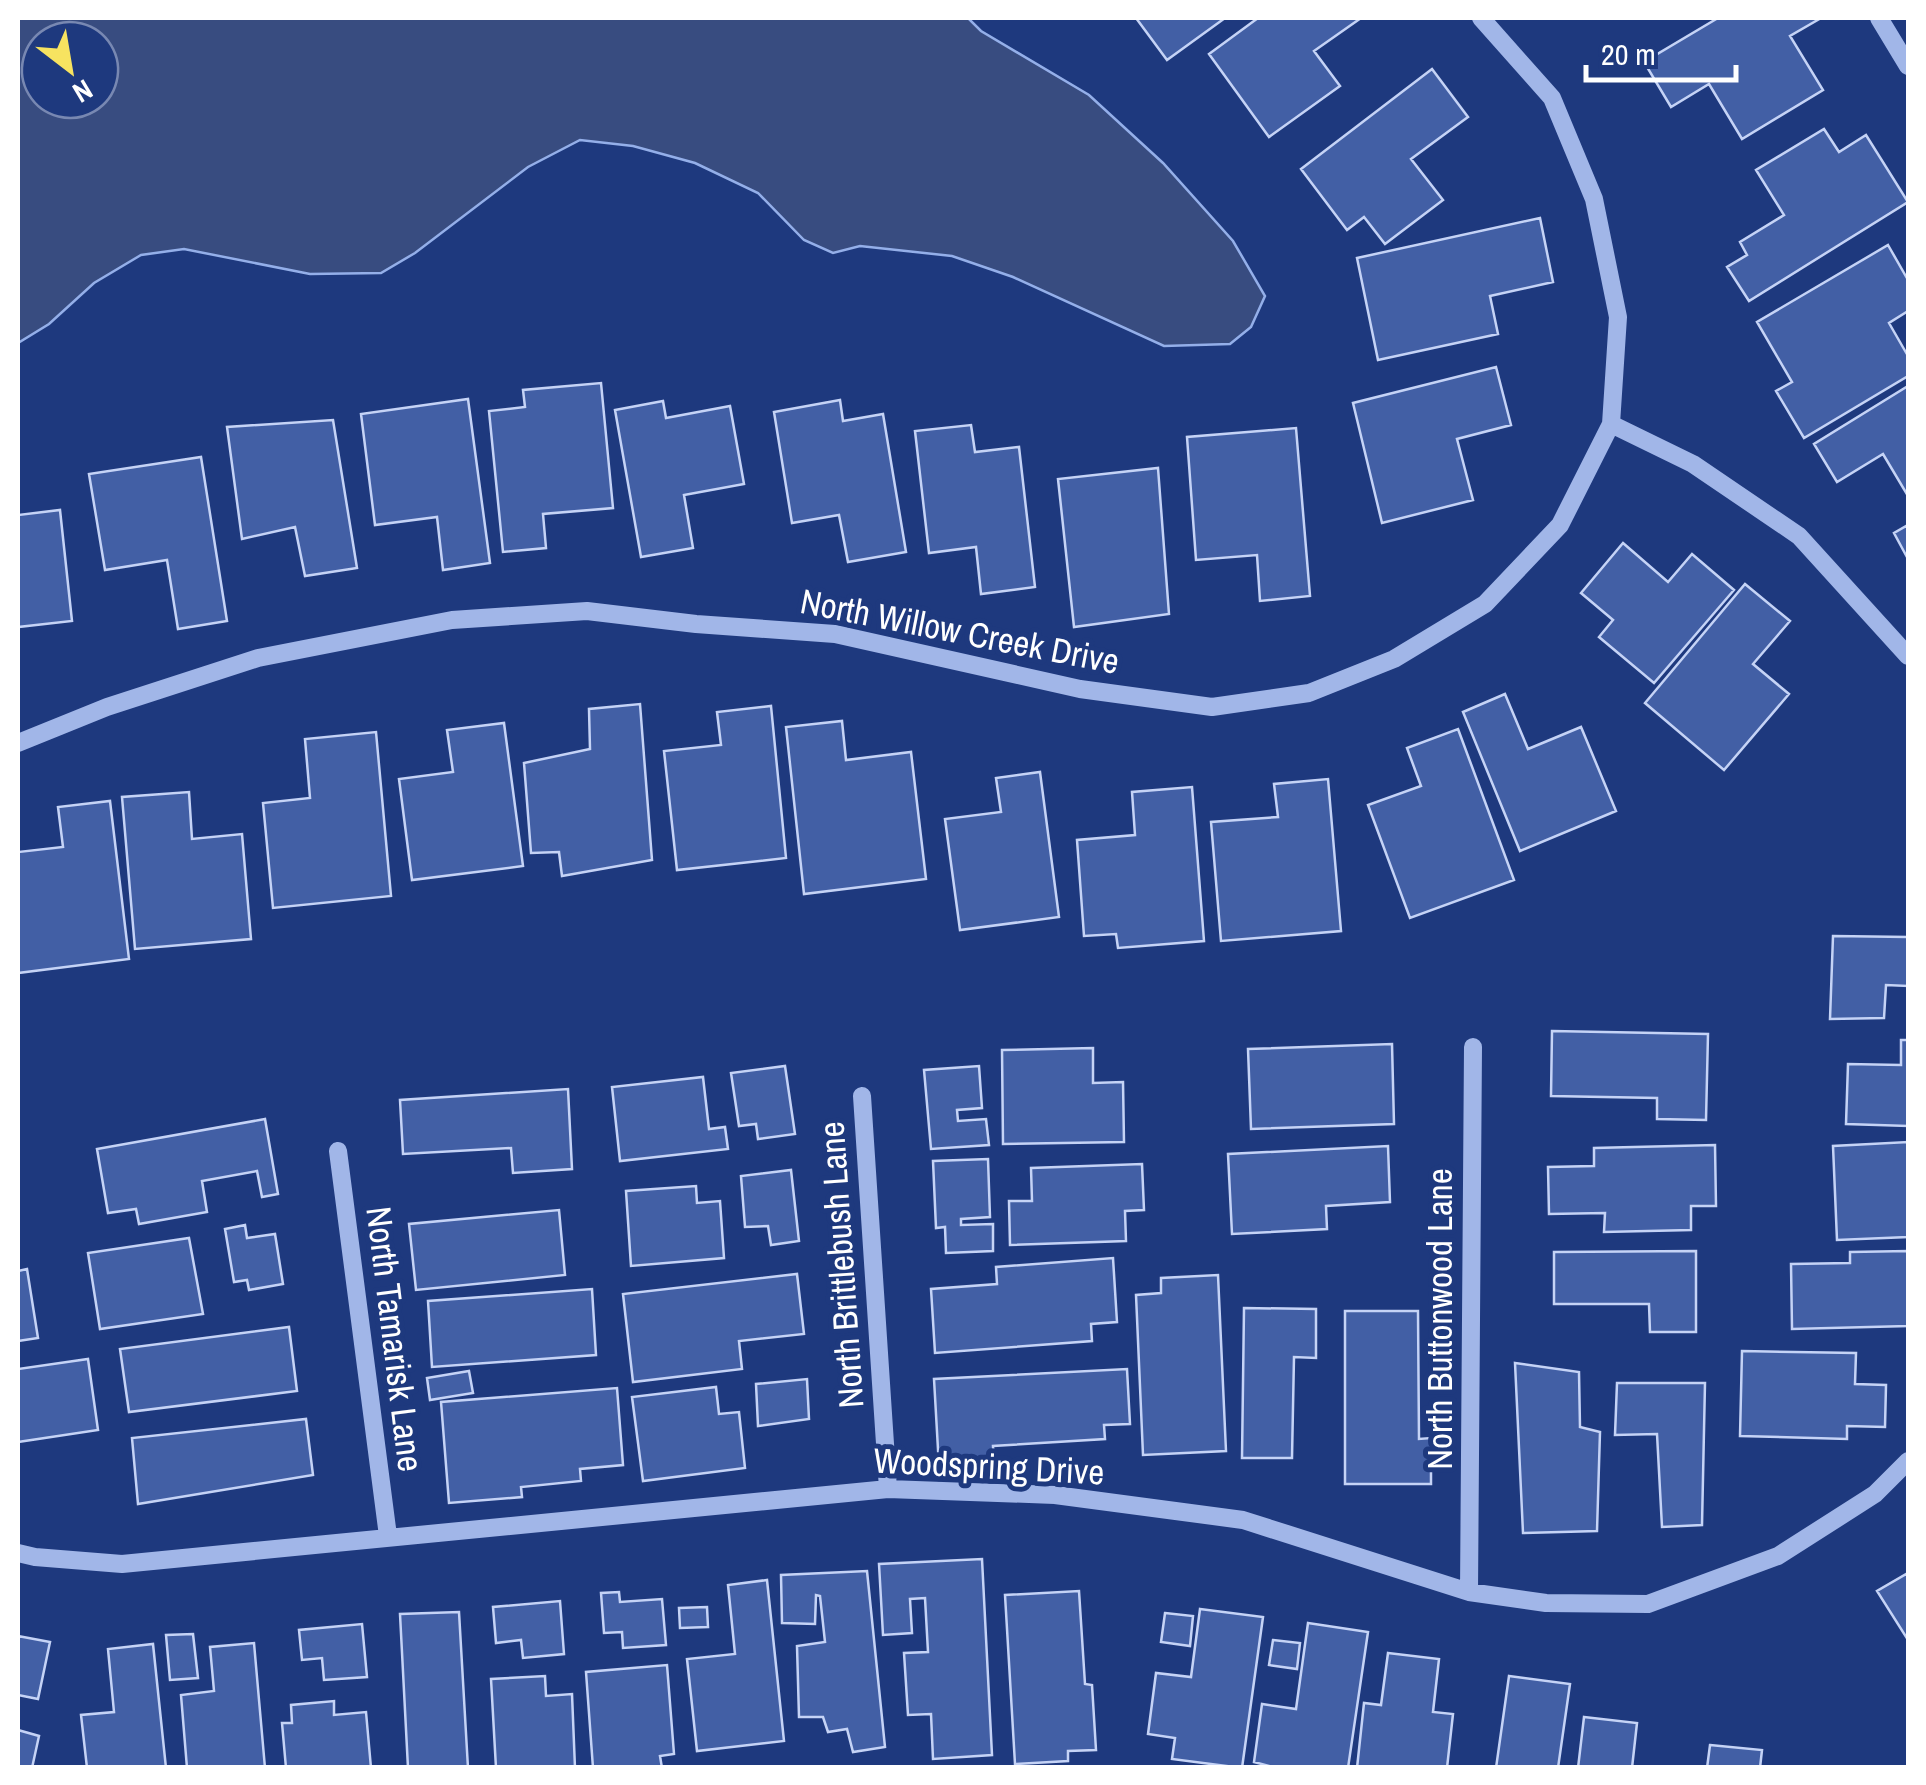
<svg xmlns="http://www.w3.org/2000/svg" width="1926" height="1785" font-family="'Archivo Narrow',sans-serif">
<rect width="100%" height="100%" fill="#1e397e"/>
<path fill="#384c80" stroke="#94afe9" stroke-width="2.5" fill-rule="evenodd" d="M18,18H968L981,31L1089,95L1163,163L1233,241L1265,296L1251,327L1230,344L1164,346L1013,277L952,256L860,246L833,253L804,240L758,193L695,163L633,146L580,140L528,167L415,253L381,273L310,274L184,249L141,255L94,283L49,324L18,343ZM40,40H100V100H40Z"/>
<path fill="#425fa5" stroke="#c5d3f6" stroke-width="2.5" d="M1136,18H1225L1167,60Z
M1258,18H1361L1314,51L1340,86L1269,137L1209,54Z
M1718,18H1821L1790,36L1823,90L1742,139L1709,84L1671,107L1644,62Z
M1432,69L1468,117L1411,159L1443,200L1385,244L1364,217L1347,230L1301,169Z
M1824,129L1839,152L1866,135L1908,202L1749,301L1727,267L1747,255L1740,242L1784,215L1756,170Z
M1540,218L1553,282L1490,296L1498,334L1378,360L1357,258Z
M1888,245L1908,280V311L1889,323L1908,356V376L1804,438L1776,391L1792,382L1757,322Z
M1496,367L1511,425L1457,439L1473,500L1382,523L1353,403Z
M601,383L613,508L543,514L546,548L503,552L489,411L525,407L523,390Z
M1908,386V496L1883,454L1837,482L1814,444Z
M468,399L490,563L443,570L437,517L375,525L361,414Z
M840,400L843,421L883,414L906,552L848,562L839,515L792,523L774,412Z
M663,401L666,418L730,406L744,484L684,495L693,548L641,557L615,410Z
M333,420L357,568L305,576L295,527L242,539L227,427Z
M971,425L975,452L1019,447L1035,587L981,594L976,547L929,553L915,431Z
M1296,428L1310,596L1260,601L1257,555L1196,560L1187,437Z
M201,457L227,621L178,629L167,560L105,570L89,474Z
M1158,468L1169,614L1074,627L1058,479Z
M60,510L72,621L18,627V515Z
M1908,525V559L1894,533Z
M1623,543L1668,582L1692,554L1734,590L1654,683L1599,637L1613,620L1581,593Z
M1745,584L1790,621L1753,664L1789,694L1724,770L1645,703Z
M1505,694L1528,749L1581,727L1616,811L1520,851L1463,712Z
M640,704L652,860L562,876L559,852L531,853L524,763L590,749L589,709Z
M771,706L786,858L677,870L664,751L721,745L717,712Z
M842,721L846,760L911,752L926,879L804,894L786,727Z
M504,723L523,866L412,880L399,779L453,772L447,730Z
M1458,729L1514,880L1410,918L1368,805L1421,786L1407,748Z
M376,732L391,896L273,908L263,803L310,798L305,739Z
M1040,772L1059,917L960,930L945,819L1001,812L996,778Z
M1328,779L1341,931L1221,941L1211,822L1278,817L1274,784Z
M1192,787L1204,941L1118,948L1116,934L1084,936L1077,840L1135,835L1132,792Z
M189,792L192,839L242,834L251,939L135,949L122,797Z
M110,801L129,959L18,973V852L63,847L58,807Z
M1833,936L1908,937V986L1886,985L1884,1018L1830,1019Z
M1552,1031L1708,1034L1706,1120L1657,1119V1098L1551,1096Z
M1901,1040H1908V1126L1846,1124L1848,1064L1901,1065Z
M1392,1044L1394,1124L1251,1129L1248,1049Z
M1093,1048V1083L1123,1082L1124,1142L1003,1144L1002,1050Z
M785,1066L795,1134L758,1139L756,1124L739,1126L731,1073Z
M979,1066L982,1108L957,1110L958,1121L986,1119L989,1145L931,1149L924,1070Z
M703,1077L709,1129L725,1127L728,1149L620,1161L612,1087Z
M568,1089L572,1169L513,1173L511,1148L403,1154L400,1100Z
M265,1119L278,1194L262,1197L257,1171L202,1181L207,1212L139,1224L136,1209L108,1213L97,1149Z
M1908,1142V1237L1837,1240L1833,1146Z
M1715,1145L1716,1206H1691V1230L1604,1232L1605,1213L1549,1214L1548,1167L1594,1166V1148Z
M1388,1146L1390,1202L1326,1206L1327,1229L1232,1234L1228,1154Z
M988,1159L990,1217L961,1219V1225L993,1224V1251L946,1253L945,1227L936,1228L933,1161Z
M1142,1164L1144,1210L1125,1211L1126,1241L1010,1245L1009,1201H1032L1031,1168Z
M791,1170L799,1241L771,1245L768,1226L745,1227L741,1176Z
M696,1186L697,1203L720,1201L724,1258L631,1266L626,1191Z
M559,1210L565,1275L416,1290L409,1224Z
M245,1225L247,1238L275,1234L283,1284L249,1290L247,1280L234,1282L225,1229Z
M189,1238L203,1314L100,1329L88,1253Z
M1696,1251V1332H1650L1649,1304H1554V1252Z
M1908,1251V1326L1792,1329L1791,1264L1850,1263V1252Z
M1113,1258L1117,1322L1091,1324L1092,1341L935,1353L931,1289L997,1284L996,1267Z
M27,1269L38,1338L18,1341V1271Z
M797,1274L804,1334L739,1341L742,1369L633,1382L623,1294Z
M1218,1275L1226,1451L1143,1455L1136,1295L1161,1293V1278Z
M592,1289L596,1355L432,1367L428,1301Z
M1244,1308L1316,1309V1358L1294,1357L1292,1458H1242Z
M1345,1311H1418L1419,1439L1431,1438V1484H1345Z
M289,1327L297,1391L129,1412L120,1349Z
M1742,1351L1856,1353L1855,1384L1886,1385L1885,1427L1847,1426V1439L1740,1436Z
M88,1359L98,1430L18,1442V1369Z
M1515,1363L1579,1372L1580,1427L1600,1432L1597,1531L1523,1533Z
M1127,1369L1130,1424L1104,1425L1105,1439L993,1446L994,1464L939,1467L934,1379Z
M469,1371L473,1393L430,1400L427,1378Z
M807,1379L809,1419L758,1426L756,1384Z
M1617,1383H1705L1702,1525L1662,1527L1657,1434L1615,1435Z
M716,1387L719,1414L739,1412L745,1468L643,1481L632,1397Z
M617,1388L623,1465L580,1469L581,1481L521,1487L522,1497L449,1503L441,1402Z
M306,1419L313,1475L138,1504L132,1438Z
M982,1559L992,1755L933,1759L931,1714L908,1715L904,1653L928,1652L925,1598L910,1599L912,1633L883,1635L879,1564Z
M867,1571L885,1747L853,1752L847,1729L828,1732L823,1717H799L797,1646L825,1642L820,1596L816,1595L815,1624L782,1623L781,1575Z
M1908,1573V1640L1877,1591Z
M767,1580L784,1741L697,1751L687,1659L735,1654L728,1585Z
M1079,1591L1085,1684L1092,1685L1096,1750L1068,1751V1761L1015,1764L1005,1595Z
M619,1592L620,1602L662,1599L666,1645L623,1648L622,1632L604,1633L601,1593Z
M560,1601L564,1654L523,1658L521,1640L496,1643L493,1607Z
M707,1607L708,1627L680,1628L679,1608Z
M1200,1609L1263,1617L1242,1768L1172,1759L1175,1738L1148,1734L1156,1673L1191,1677Z
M459,1612L468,1768H408L400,1614Z
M1165,1613L1193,1616L1190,1646L1161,1642Z
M1308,1623L1368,1632L1348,1768H1277L1254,1762L1262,1704L1296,1709Z
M362,1624L367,1677L324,1680L322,1658L302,1660L299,1630Z
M193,1634L198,1678L170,1680L166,1635Z
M18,1636L50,1642L38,1699L18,1695Z
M1273,1640L1300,1643L1297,1669L1269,1665Z
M254,1643L265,1768H187L181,1695L214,1691L210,1647Z
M153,1644L166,1768H87L81,1715L114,1712L108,1649Z
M1388,1653L1439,1659L1433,1712L1453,1714L1447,1768H1357L1364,1703L1381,1705Z
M667,1665L674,1754L660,1756L662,1768H593L586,1672Z
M545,1676L546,1696L572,1694L575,1768H496L491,1679Z
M1509,1676L1570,1684L1558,1768H1496Z
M334,1701V1715L366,1712L371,1768H286L282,1723H292L291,1705Z
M1584,1717L1637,1723L1632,1768H1578Z
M18,1730L39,1736L32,1768H18Z
M1710,1745L1762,1750L1760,1768H1707Z"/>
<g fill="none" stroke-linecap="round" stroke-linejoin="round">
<path stroke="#a1b6e8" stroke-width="18" d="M1879,18L1908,66
M1611,424L1693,464L1799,536L1908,656
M18,743L107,707L258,658L452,620L587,611L696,624L835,634L1080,689L1212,707L1309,693L1394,659L1485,604L1560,525L1611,424L1618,317L1594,199L1552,98L1481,18
M862,1096L888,1489
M338,1151L388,1536
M18,1553L35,1557L122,1564L888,1489L1055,1495L1243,1520L1469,1592L1546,1603L1648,1604L1778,1556L1875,1494L1908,1461
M1469,1592L1473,1047"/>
</g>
<g text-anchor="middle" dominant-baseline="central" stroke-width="10" stroke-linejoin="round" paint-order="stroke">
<g font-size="35" fill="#fff" stroke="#1e397e">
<text transform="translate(960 631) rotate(11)">North Willow Creek Drive</text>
<text transform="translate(841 1265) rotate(-94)">North Brittlebush Lane</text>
<text transform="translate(1439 1319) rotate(-90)">North Buttonwood Lane</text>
<text transform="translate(395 1339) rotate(83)">North Tamarisk Lane</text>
<text transform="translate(989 1466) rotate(3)">Woodspring Drive</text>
</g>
</g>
<rect width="1926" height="1785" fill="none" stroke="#ffffff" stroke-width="40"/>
<g transform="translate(70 70) rotate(149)"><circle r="48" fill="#1e397e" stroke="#7888b2" stroke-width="2.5"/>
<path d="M0-8L18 38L0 25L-18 38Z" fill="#f7e360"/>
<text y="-15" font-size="28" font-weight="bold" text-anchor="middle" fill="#ffffff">N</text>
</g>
<path d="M1586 65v15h150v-15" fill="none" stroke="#ffffff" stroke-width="5"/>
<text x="1601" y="65" font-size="30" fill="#ffffff" stroke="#1e397e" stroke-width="8" paint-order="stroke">20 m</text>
</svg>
